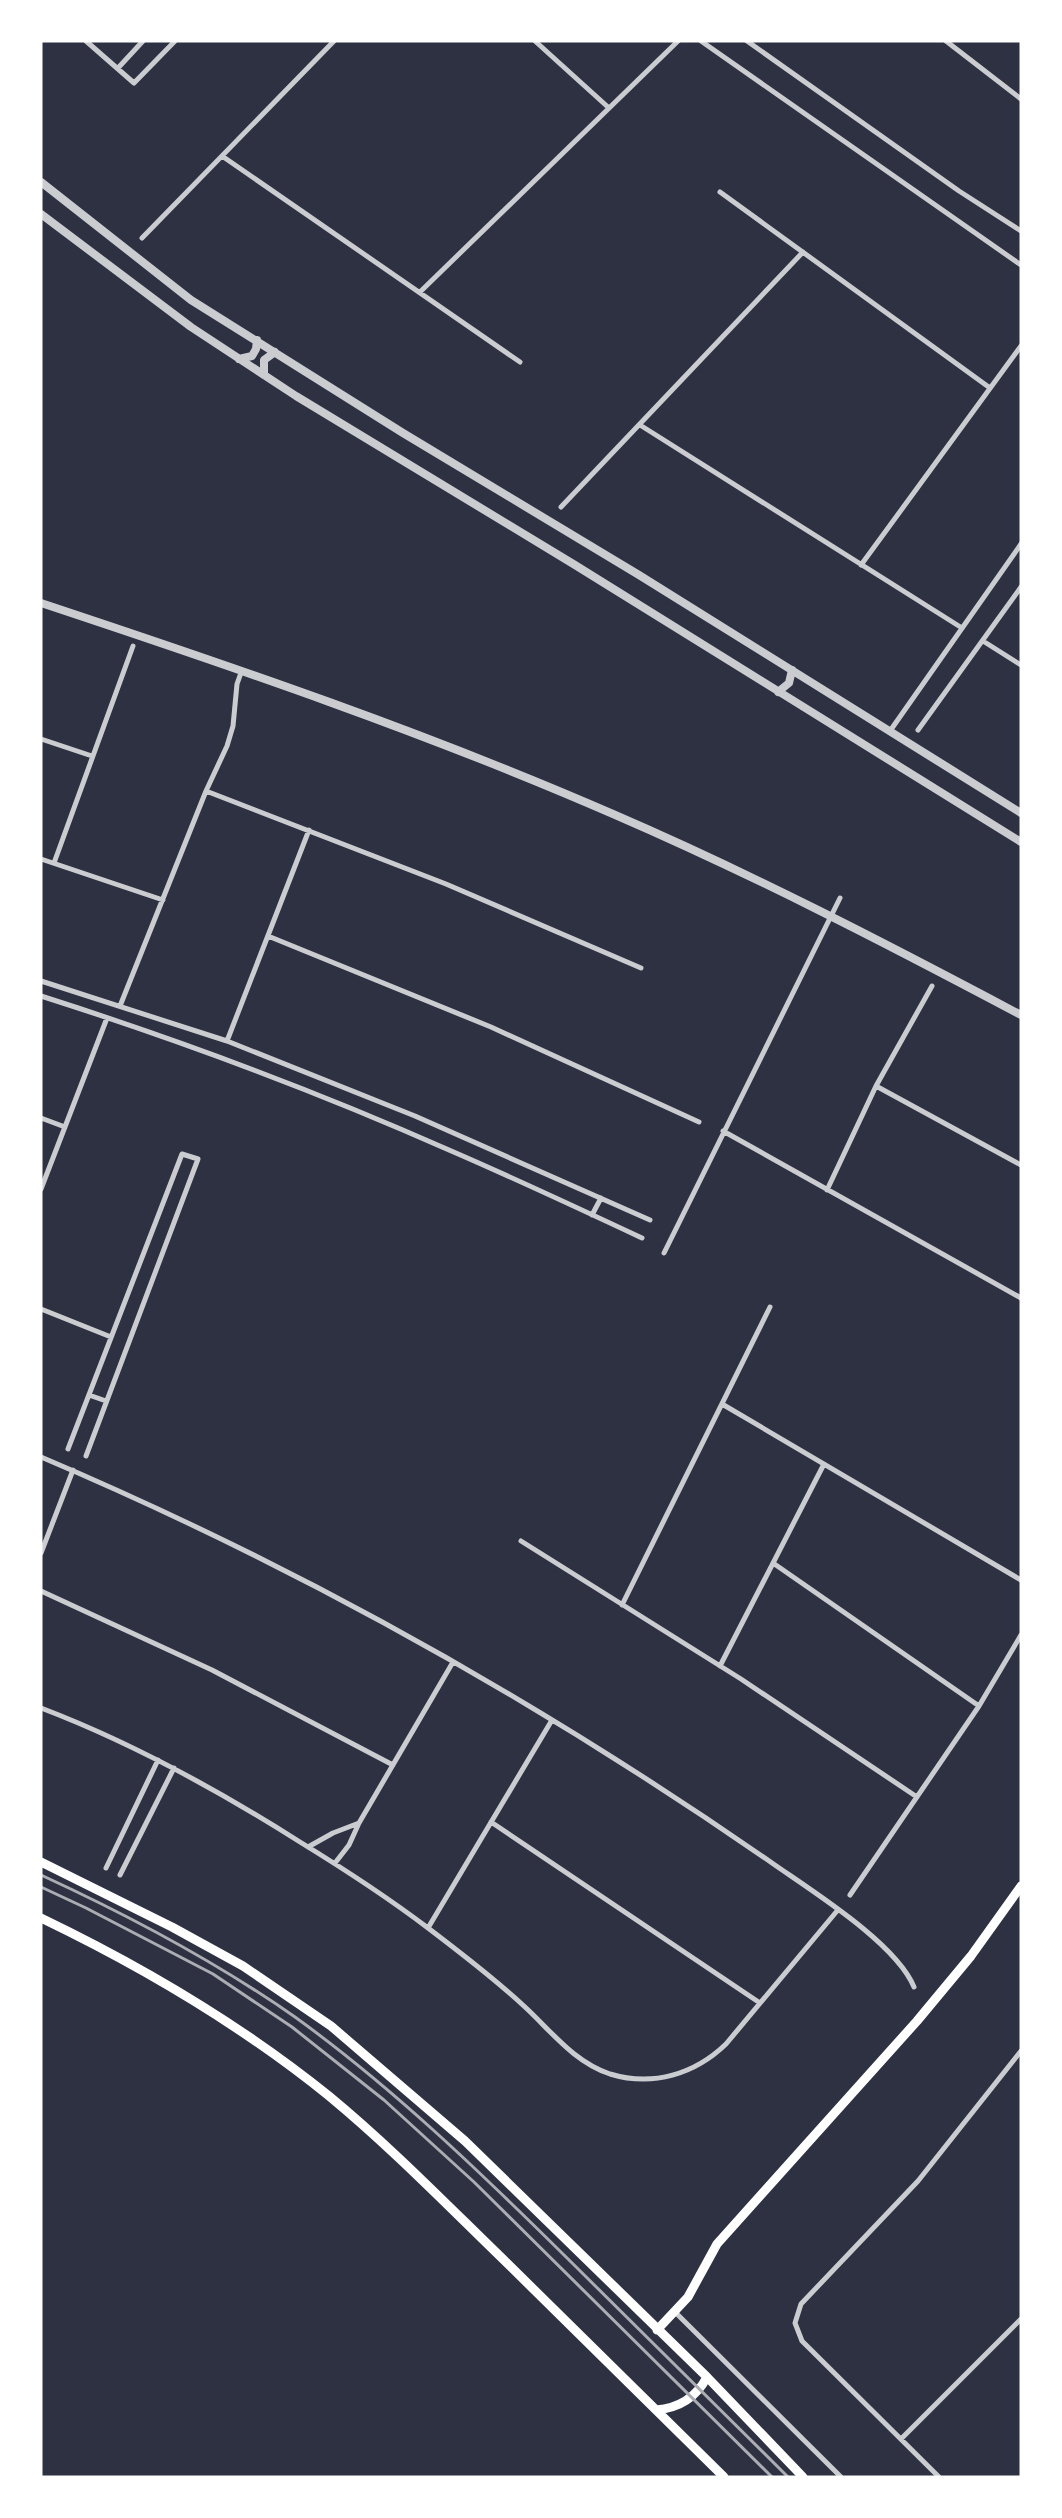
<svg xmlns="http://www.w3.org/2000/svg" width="1062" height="2518" font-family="Lato,sans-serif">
<rect width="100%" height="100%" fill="#2d3142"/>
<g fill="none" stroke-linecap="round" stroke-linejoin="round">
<path stroke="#caccd0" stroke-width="5" d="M86,41L134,83L175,41
M535,41L609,108
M701,41L1021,265
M747,41L959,191L1021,231
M946,41L1021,99
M118,68L143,41
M222,156L520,362
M720,192L990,388
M142,238L334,41
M420,292L678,41
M640,425L962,628
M561,507L803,252
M861,565L1021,346
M983,641L1021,665
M918,730L1021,587
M890,731L1021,544
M41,739L92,756
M206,791L446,884L641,968
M41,859L163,900
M54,863L133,646
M268,936L491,1027L699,1122
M41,981L227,1041L415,1116L650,1220
M41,996C179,1040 316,1091 449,1150C514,1178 578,1208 642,1238
M120,1006L206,791L227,746L233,726L237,684L242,670
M227,1041L309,830
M876,1086L1021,1165
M41,1118L65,1127
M723,1131L1021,1298
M41,1189L107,1018
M827,1190L876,1086L932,986
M592,1215L601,1198
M664,1253L840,898
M41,1309L111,1337
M89,1395L106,1401
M722,1404L1021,1580
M68,1449L182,1154L198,1159L86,1456
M41,1457C298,1566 543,1704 772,1863C812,1891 896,1943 914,1987
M521,1541L741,1679L917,1797
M41,1553L73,1470
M773,1563L979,1706
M41,1591L212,1670L393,1765
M622,1605L770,1307
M720,1666L824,1464
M41,1708C133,1743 218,1790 300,1842C344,1869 387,1897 428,1928C461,1953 495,1979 525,2007C552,2032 574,2062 610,2074C653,2087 695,2074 726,2044L837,1911
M491,1822L760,2003
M308,1847L333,1833L359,1823
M335,1863L349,1845L359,1823L453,1662
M106,1868L158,1760
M120,1875L174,1768
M850,1895L979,1706L1021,1635
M428,1928L552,1720
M675,2312L841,2477
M901,2439L1021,2319
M939,2477L802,2341L795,2323L801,2304L918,2181L1021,2051"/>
<path stroke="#caccd0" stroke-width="8" d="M41,182L191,300L403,433L639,575L1021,813
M41,214L191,327L296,396L575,565L1021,842
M239,359L252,356L256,349L257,340
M264,375V360L275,352
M41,603C234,667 427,733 613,814C752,874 887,944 1021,1015
M778,692L789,683L792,670"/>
<path stroke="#fff" stroke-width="9" d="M41,1862L172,1927L243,1966L331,2026L465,2141L707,2377L803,2477
M41,1918C143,1967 241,2025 329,2096C392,2148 449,2207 508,2264C580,2335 652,2406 724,2477
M657,2330L688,2297L717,2244L917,2021L971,1956L1021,1886
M656,2410C679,2408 696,2398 707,2377"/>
<path stroke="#abadb3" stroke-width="3" d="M41,1875C130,1916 215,1961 295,2017C392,2087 479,2171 564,2255C638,2329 713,2403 788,2477
M41,1887L86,1908L213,1974L292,2027L384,2100L474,2182L772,2477"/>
</g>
<rect width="1062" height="2518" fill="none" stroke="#ffffff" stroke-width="85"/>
</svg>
